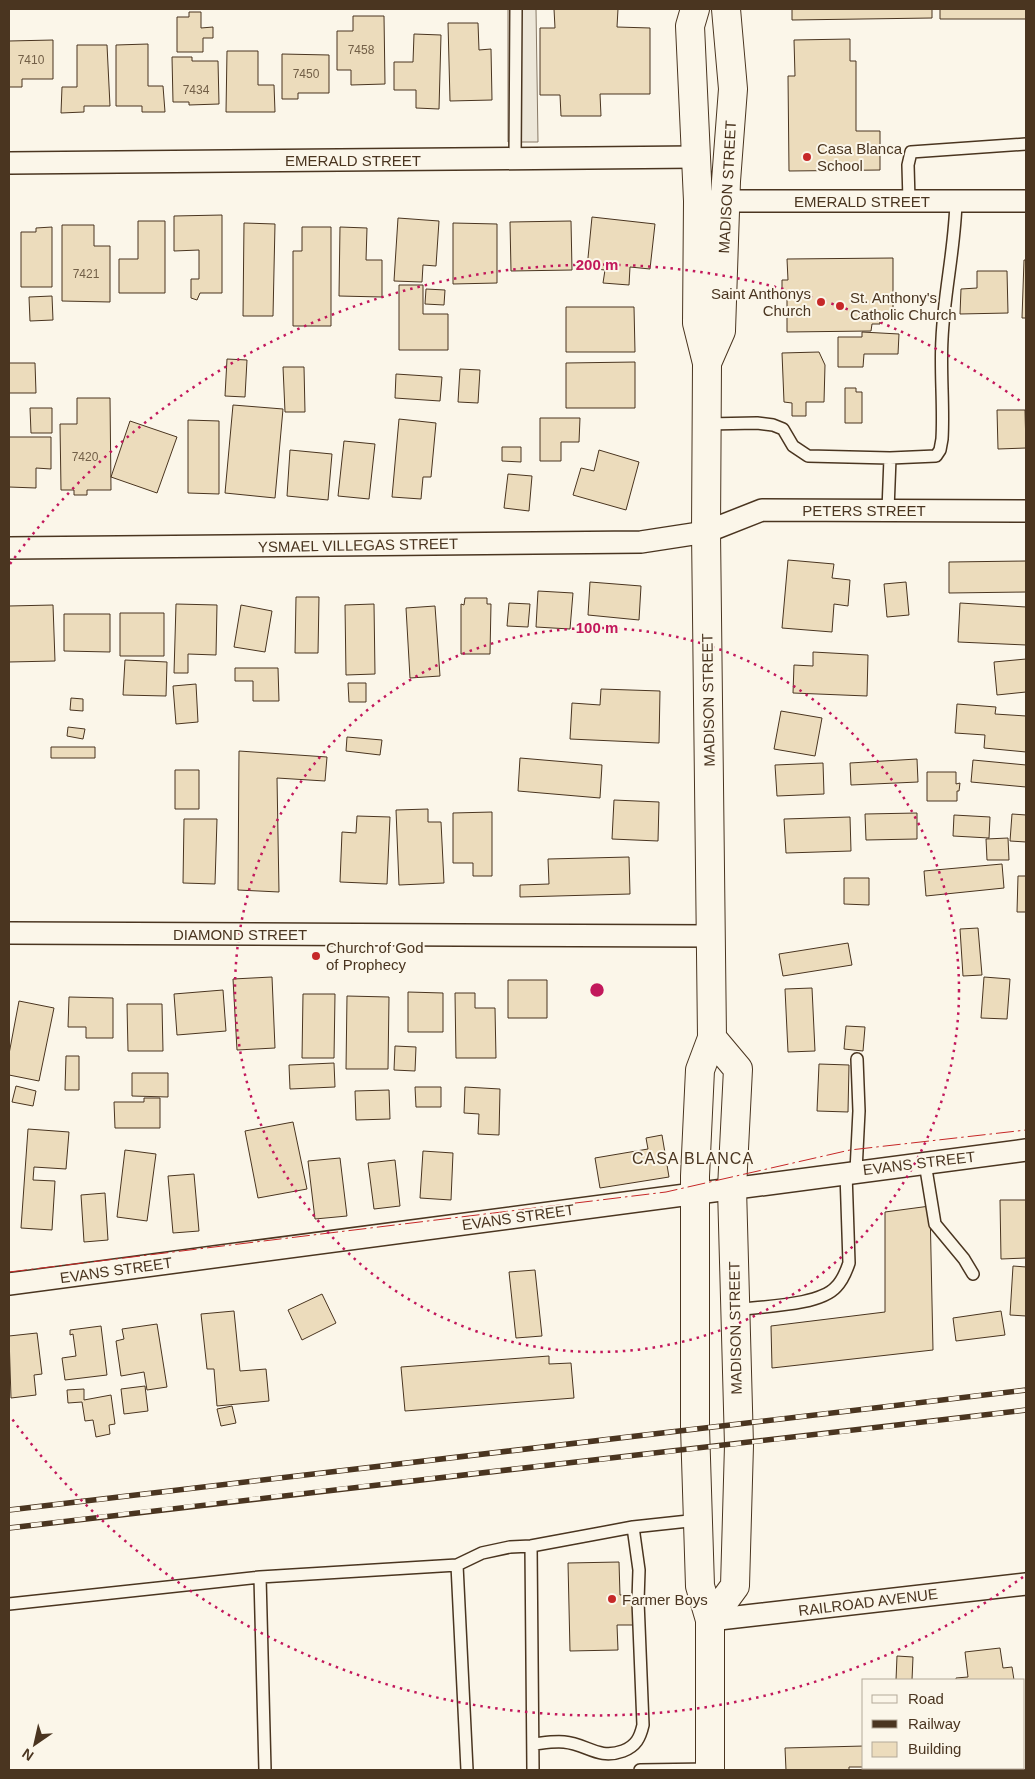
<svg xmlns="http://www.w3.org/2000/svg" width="1035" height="1779" font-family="Arial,sans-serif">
<rect width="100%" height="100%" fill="#fbf6e9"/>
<path fill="#ede7d9" stroke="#887966" d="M508,9H536L538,142H508Z"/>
<path fill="#ecdcbc" stroke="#4a3520" d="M554,9H618L617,27L650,28V94H600L601,116H561L560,95H540V28H555Z
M792,9H932V18L792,20Z
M940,9H1026V19H940Z
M189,12H201V28L213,27V38H203V52H177V17H189Z
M353,16H384L385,84L351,85V70H337V31H353Z
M448,23H478L479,50L491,49L492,100L450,101Z
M414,34L441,35L439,109L416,108V90H394V62H413Z
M850,39V61H856V131H880V170L789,171L788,76H795L794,40Z
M53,40V79H22V87H9V41Z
M148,44V86H163L165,112H142V106H116V45Z
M77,45H107L110,106H84V112L61,113L62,87H77Z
M227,51H258V85H274L275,112H226Z
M282,54L329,55V93H298V99H282Z
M172,57H192V61H218L219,104L189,105V102H173Z
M222,215V293H200L197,300L191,298V279H199V250L174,251V216Z
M592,217L655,224L650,269L630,267L629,285L603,283L605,270L587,268Z
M398,218L439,221L436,266L423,265L422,282L394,281Z
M138,221H165V293H119V259H138Z
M571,221L572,270L511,271L510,222Z
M244,223L275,224L273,316H243Z
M453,223L497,224V283L453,284Z
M62,225H94V246H110V302L62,301Z
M52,227V287H21V232H36V228Z
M302,227H331V326H293V251H302Z
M340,227L367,228L366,260H382V297L339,296Z
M893,258V317L879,316L880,324H872L871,331L787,332V294L782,295V280H788L787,259Z
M1024,260H1026V318H1022Z
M977,271H1007L1008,313L960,314L961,289L977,288Z
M399,285H423V314H448V350H399Z
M426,289L445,290L444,305L425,304Z
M52,296L53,320L30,321L29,297Z
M566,307H634L635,352H566Z
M862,332L899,334L898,354H864L863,367H838V337H862Z
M819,352L825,365L824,402H806V416H792V403L784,402L782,353Z
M227,359L247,360L245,397L225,396Z
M635,362V408H566V363Z
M9,363H35L36,393H9Z
M283,367H304L305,412H285Z
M460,369L480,370L478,403L458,402Z
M396,374L442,377L440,401L395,398Z
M845,388H856V392H862V423H845Z
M77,398H110L111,490H87V495H74V490H61L60,424H77Z
M233,405L283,409L275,498L225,493Z
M30,408H52V433H31Z
M997,410H1025L1026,448L998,449Z
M540,418H580L579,442H561V461H540Z
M399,419L436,423L431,477H423L421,499L392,497Z
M188,420L219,421V494L188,493Z
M130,421L177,437L157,493L111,477Z
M9,437H51V469L36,468V488L9,487Z
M344,441L375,444L369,499L338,496Z
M502,447H521V462L502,461Z
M290,450L332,454L328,500L287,496Z
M599,450L639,462L626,510L573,495L581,468L594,471Z
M508,474L532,476L529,511L504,508Z
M788,560L834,564L832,578L850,580L848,606L834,604L832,632L782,628Z
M1026,561V592L949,593V562Z
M590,582L641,586L639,620L588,615Z
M906,582L909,615L887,617L884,584Z
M538,591L573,593L570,629L536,627Z
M296,597H319L318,653H295Z
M465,598H487V604H491L490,654H461V604L464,605Z
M509,603L530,604L528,627L507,626Z
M960,603L1026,607V645L958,642Z
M176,604L217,605L216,655L188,654V673H174Z
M374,604L375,674L346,675L345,605Z
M53,605L55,661L9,662V606Z
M241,605L272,611L265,652L234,647Z
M435,606L440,676L410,678L406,608Z
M120,613H164V656H120Z
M64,614H110V652L64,651Z
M813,652L868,655L867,696L793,693L794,665L813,666Z
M1026,659V692L997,695L994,662Z
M125,660L167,662L166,696L123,695Z
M235,668H278L279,701H253V681H235Z
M348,683H366V702H349Z
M196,684L198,722L176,724L173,686Z
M601,689L660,691L659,743L570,739L572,703L600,705Z
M71,698L83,699V711L70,710Z
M957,704L996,707L995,714L1026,716V752L984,748L985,735L955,733Z
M781,711L822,718L815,756L774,749Z
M68,727L85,729L83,739L67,736Z
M347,737L382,740L380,755L346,751Z
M51,747H95V758H51Z
M239,751L327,757L325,781L277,778L279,892L238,890Z
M520,758L602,765L600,798L518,791Z
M917,759L918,782L851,785L850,763Z
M973,760L1026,765V787L971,782Z
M823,763L824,794L777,796L775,765Z
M175,770H199V809H175Z
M927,772H956V784L960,783L959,791H957V801H927Z
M614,800L659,802L658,841L612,839Z
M428,809V822H441L444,883L399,885L396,810Z
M492,812V876H473V863H453V813Z
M917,813V839L866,840L865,814Z
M1012,814L1026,815V842L1010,841Z
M954,815L990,817L989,838L953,836Z
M357,816L390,817L387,884L340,882L342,832L356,833Z
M850,817L851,851L786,853L784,819Z
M184,819H217L215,884L183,883Z
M1008,838L1009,860H987L986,839Z
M629,857L630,894L520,897V885L549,884L548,859Z
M1002,864L1004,888L926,896L924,871Z
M1018,876H1026V912H1017Z
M844,878H869V905L844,904Z
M978,928L982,975L963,976L960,929Z
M848,943L852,965L783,976L779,954Z
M272,977L275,1048L237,1050L233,979Z
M984,977L1010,979L1007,1019L981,1018Z
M508,980H547V1018H508Z
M812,988L815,1051L788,1052L785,989Z
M223,990L226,1031L177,1035L174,994Z
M408,992L443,993V1032H408Z
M455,993H475V1008H495L496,1058H456Z
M303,994H335L334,1058H302Z
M347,996L389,997L388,1069H346Z
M69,997L113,998V1038H86V1027H68Z
M19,1001L54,1008L39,1081L9,1075V1054Z
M127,1004H162L163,1051H128Z
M846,1026L865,1027L863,1051L844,1049Z
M395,1046L416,1047L415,1071L394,1070Z
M66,1056H79V1090H65Z
M334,1063L335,1087L290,1089L289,1065Z
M819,1064L849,1065L848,1112L817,1111Z
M132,1073H168V1097L132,1096Z
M16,1086L36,1091L33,1106L12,1102Z
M415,1087H441V1107H416Z
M465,1087L500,1089L499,1135L478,1134L479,1114L464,1113Z
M389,1090L390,1119L356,1120L355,1091Z
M144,1098H160V1128H115L114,1102H144Z
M293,1122L307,1189L258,1198L245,1131Z
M28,1129L69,1132L66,1169L34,1167L33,1180L55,1181L52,1230L21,1228Z
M662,1135L669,1177L600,1188L595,1158L648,1149L646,1138Z
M125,1150L156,1154L147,1221L117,1217Z
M423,1151L453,1153L451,1200L420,1198Z
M340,1158L347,1216L315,1219L308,1161Z
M395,1160L400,1206L374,1209L368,1163Z
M194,1174L199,1231L173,1233L168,1176Z
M105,1193L108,1240L84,1242L81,1195Z
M1000,1200H1026V1258L1001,1259Z
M930,1206L933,1350L772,1368L771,1326L885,1312V1212Z
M1013,1266L1026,1267V1316L1010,1315Z
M535,1270L542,1336L516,1338L509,1272Z
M322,1294L336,1323L302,1340L288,1310Z
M234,1311L240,1371L266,1369L269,1401L217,1406L214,1369H207L201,1314Z
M1001,1311L1005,1335L956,1341L953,1318Z
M157,1324L167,1387L147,1390L144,1372L121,1376L116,1341L124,1339L122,1329Z
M101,1326L107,1375L65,1380L62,1358L76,1356L73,1334L70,1335V1330Z
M37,1333L42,1374L34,1375L36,1395L11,1398L9,1336Z
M549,1356V1364L571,1363L574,1398L405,1411L401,1367Z
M145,1386L148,1411L124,1414L121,1389Z
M84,1389V1400L111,1395L115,1424L109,1425L110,1434L96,1437L93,1420L85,1421L82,1402L68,1403L67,1390Z
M232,1406L236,1423L221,1426L217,1409Z
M619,1562L620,1595H636L637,1625H617L618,1650L570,1651L568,1563Z
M1000,1648L1003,1668L1012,1667L1014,1680H956V1678L968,1677L965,1652Z
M897,1656L913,1657L912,1680H896Z
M864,1746V1767H849V1770H786L785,1748Z"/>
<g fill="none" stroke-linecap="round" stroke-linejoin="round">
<g stroke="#4a3520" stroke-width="14">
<path id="lane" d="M515,158L516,9
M909,201L908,165L911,152L1026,144
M707,424L757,423L773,425L783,429L793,446L808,456L890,458L936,456L940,450L942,439C944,406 940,372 942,339C944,292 955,248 956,201
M888,510L890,458
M925,1163L935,1224L964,1259L973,1274
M856,1171L859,1111L857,1059
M736,1310C761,1306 819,1306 836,1287C843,1280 846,1272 849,1263L846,1173
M531,1546L533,1770
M260,1577L457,1565
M9,1604L260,1577L265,1770
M533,1744C543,1743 554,1741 564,1742C587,1744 598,1760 623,1751C636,1746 640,1738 643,1725L638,1601L639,1570L633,1527
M467,1770L457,1565L482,1553L510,1547L531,1546L633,1527L698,1520
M640,1770L710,1769"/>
</g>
<g stroke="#4a3520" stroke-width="24">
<path id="street" d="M9,163L696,157
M711,201H1026
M9,548L641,542L706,532L762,510L1026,511
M9,933L712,936
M9,1284L1026,1150
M710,1620L1026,1584"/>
</g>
<g stroke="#4a3520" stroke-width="30">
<path id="secondary" d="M695,9L690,26L698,201L697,323L707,363L706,532L712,1038L700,1070L695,1176V1427L700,1586L710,1620V1770
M707,363L721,331L726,181L733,89L726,9
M710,1620L735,1586L739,1445L732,1188L738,1069L712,1038"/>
</g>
<use href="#lane" stroke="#fbf6e9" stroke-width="11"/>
<use href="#street" stroke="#fbf6e9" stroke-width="21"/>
<use href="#secondary" stroke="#fbf6e9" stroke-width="28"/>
<g stroke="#4a3520" stroke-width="5.5">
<path id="rail" d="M9,1510L1026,1390
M9,1528C348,1486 687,1451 1026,1410"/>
</g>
<use href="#rail" stroke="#fbf6e9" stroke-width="4" stroke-dasharray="11" stroke-linecap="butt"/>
<path stroke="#c62828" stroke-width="1" stroke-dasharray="18 4 2.5 4" stroke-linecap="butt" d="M9,1272L666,1192L850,1150L1026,1130"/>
</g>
<g fill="none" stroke="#c2185b" stroke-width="2.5" stroke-dasharray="2.5 5">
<circle cx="597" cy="990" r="362"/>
<path d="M1023 1577A725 725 0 0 1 10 1416M10 564A725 725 0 0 1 1023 403"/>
</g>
<g fill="#c62828" stroke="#fbf6e9" stroke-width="2">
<circle cx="807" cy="157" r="5"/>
<circle cx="821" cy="302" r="5"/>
<circle cx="840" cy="306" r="5"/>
<circle cx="316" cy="956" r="5"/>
<circle cx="612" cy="1599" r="5"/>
</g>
<g text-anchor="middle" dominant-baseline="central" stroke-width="4" stroke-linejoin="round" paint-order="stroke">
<g font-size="12" fill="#725f47">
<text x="361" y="50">7458</text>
<text x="31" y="60">7410</text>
<text x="306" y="74">7450</text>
<text x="196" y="90">7434</text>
<text x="86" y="274">7421</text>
<text x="85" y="457">7420</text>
</g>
<g font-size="15" fill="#4a3520" stroke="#fbf6e9" text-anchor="start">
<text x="817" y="148">Casa Blanca<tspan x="817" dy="17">School</tspan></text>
<text x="811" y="293" text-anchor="end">Saint Anthonys<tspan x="811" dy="17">Church</tspan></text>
<text x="850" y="297">St. Anthony's<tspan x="850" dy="17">Catholic Church</tspan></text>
<text x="326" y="947">Church of God<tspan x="326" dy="17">of Prophecy</tspan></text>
<text x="622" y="1599">Farmer Boys</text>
</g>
<g font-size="15" fill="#4a3520" stroke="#fbf6e9">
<text x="353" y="160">EMERALD STREET</text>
<text transform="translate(727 187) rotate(-87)">MADISON STREET</text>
<text x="862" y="201">EMERALD STREET</text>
<text x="864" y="510">PETERS STREET</text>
<text transform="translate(358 545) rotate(-1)">YSMAEL VILLEGAS STREET</text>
<text transform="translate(708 700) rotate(-91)">MADISON STREET</text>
<text x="240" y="934">DIAMOND STREET</text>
<text transform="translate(919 1163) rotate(-7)">EVANS STREET</text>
<text transform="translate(518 1217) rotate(-8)">EVANS STREET</text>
<text transform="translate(116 1270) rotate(-8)">EVANS STREET</text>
<text transform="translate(735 1328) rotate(-91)">MADISON STREET</text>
<text transform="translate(868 1602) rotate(-7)">RAILROAD AVENUE</text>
</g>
<g font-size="16" letter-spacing="1" fill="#4a3520" stroke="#fbf6e9">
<text x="693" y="1158">CASA BLANCA</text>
</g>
</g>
<circle cx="597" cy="990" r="8" fill="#c2185b" stroke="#fbf6e9" stroke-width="2.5"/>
<g font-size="15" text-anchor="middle" font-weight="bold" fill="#c2185b" stroke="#fbf6e9" stroke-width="4" stroke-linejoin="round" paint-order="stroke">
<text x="597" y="270">200 m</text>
<text x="597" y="633">100 m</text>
</g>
<rect width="1035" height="1779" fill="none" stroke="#4a3520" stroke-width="20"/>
<rect x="862" y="1679" width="162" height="90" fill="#fbf6e9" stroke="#b4a999"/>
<rect x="872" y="1695" width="25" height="8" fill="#fbf6e9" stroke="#b4a999"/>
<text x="908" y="1704" font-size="15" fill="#4a3520">Road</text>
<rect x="872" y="1720" width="25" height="8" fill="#4a3520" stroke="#b4a999"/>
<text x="908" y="1729" font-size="15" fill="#4a3520">Railway</text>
<rect x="872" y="1742" width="25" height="15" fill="#ecdcbc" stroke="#b4a999"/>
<text x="908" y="1754" font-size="15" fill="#4a3520">Building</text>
<g transform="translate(35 1744) rotate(214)" stroke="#fbf6e9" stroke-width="4" paint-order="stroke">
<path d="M0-4L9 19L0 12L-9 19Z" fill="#4a3520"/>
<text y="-8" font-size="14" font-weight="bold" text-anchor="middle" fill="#4a3520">N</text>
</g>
</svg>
